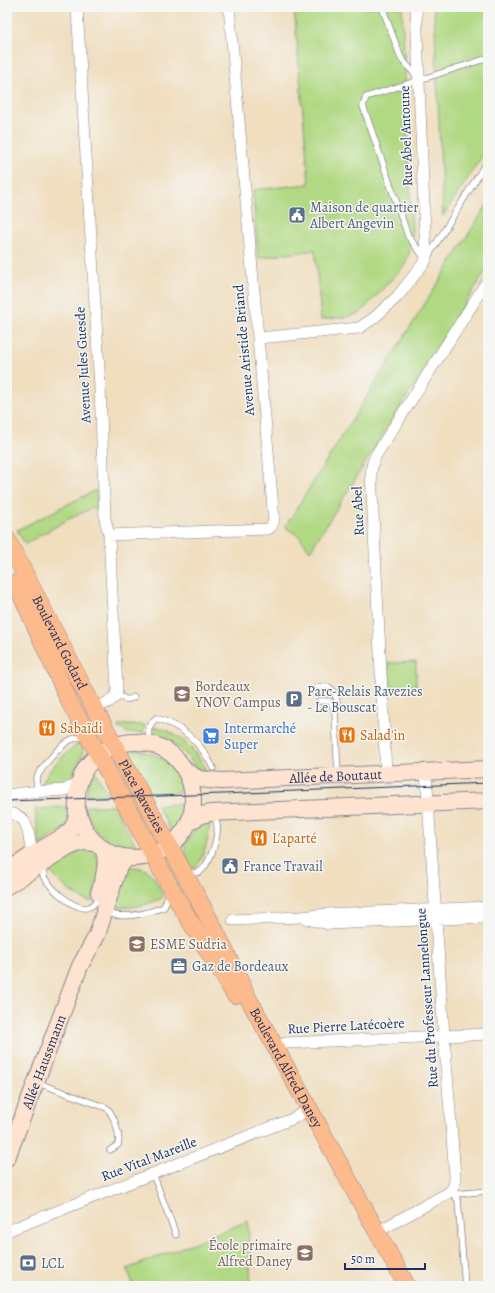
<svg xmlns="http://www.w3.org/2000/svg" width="495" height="1293" font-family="Alegreya,serif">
<rect width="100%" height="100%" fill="#f6f6f2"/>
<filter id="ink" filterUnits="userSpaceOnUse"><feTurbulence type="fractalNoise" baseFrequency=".025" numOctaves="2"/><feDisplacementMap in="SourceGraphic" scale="8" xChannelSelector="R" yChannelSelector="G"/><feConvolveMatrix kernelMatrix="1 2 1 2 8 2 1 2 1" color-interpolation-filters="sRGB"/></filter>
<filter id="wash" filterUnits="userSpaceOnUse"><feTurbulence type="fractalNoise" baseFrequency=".012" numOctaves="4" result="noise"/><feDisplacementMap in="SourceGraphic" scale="16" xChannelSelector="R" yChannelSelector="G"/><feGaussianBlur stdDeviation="0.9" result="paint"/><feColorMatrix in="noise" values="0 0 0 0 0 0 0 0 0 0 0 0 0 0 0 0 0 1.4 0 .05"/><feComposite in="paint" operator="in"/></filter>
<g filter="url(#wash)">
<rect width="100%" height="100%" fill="#f0debf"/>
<path fill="#b1d983" stroke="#668470" d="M294,7H402L412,233L410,250L405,265L360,313C347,318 335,318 321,320L315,250L258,258L253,190L309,184Z
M434,7H488V147L443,216Z
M488,203V267L310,551L299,536L285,527Z
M96,490L97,506L69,519L25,544L17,530Z
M416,662V686L389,687L388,663Z
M120,725H144L145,726L143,733H128L117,727Z
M153,727C177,729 199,752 207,774L197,770L189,758L179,748L168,740L155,735L153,732Z
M78,744L81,745L83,751L82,757L68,782L65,785L44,787L42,784C49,767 64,755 78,744Z
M137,750C161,754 179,768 184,792L151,794L127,751Z
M95,771L108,795H86L89,781Z
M184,804L182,817L172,833L157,805Z
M86,806H114L138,849C112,850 90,832 86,806Z
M68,807L69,816L66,827L39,845L35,809Z
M210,821C209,835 205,860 194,868L191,867L185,855L184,850L186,843L198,824Z
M80,849H90L99,859L100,875L91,902C73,897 60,883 48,869Z
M128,867C144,867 149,869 157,883C159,887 162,892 163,897C148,906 129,909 112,907L122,873Z
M248,1221L251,1286H134L127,1269Z"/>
</g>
<g filter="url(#ink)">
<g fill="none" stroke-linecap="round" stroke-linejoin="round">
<g stroke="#86868e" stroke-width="7">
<path id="lane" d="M382,7L401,58L418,78
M488,58L366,97L363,106L408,236L426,260L488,160
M318,687H329L335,693L337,701L335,714L338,775
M116,694C123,698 127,702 134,697
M319,701H329L331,702L334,711
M150,743C147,731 148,726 156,718C183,726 202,744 213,768
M43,790L37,786L36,779C42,767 63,740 76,738C79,737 83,738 86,739
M44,867L43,876C51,888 70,907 85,908C89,908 93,905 96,902
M186,872C191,873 197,874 201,871C211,861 224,827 213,816
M108,910V913C125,920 148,913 164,907L169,893
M38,1083L107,1108C114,1116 121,1135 118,1145L110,1150
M153,1174L176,1235
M451,1191L458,1200L465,1286
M455,1194L488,1191"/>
</g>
<g stroke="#86868e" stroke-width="12">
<path id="street" d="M77,7L100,387L105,519L109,535L117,689L116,696L110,701L95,708
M259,338L359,328L374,318L398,296L426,260L416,7
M109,535L268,529L271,527L274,520L229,7
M386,773L371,472L373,462L376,455L488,280
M7,795L31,792L65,790L73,786L80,778
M7,813C29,815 28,831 31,849V852L30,856
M307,919L328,924L488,917
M233,920L301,917L327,914L488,907
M275,1047L286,1043L488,1034
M7,1231L292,1119L301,1114
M377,1232L448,1193C455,1188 455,1182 455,1175L444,1036L426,772"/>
</g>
<g stroke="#86868e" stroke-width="18">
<g id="secondary">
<path id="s1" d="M186,771L199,779L221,781L488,769"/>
<path d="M189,822L202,815L210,813L488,801"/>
<path d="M7,871C19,863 32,855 45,847C53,842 67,836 72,828C79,818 76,810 77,799C77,792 78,785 81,778C95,740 148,730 176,758C184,767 190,778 192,790C203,850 122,884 87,833C83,827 80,819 78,811"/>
<path d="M7,886L69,847L82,842L96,843"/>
<path d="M99,893C104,877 108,865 104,849"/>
<path id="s2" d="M7,1158L80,966L97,935L119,866L127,858"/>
</g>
</g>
<g stroke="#86868e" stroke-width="18">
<g id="primary">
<path id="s3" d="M7,539L87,695L213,926L247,996L407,1286"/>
<path d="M16,583L70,703L80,721L178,901L235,995"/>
</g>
</g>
<use href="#lane" stroke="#fff" stroke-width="5.5"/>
<use href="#street" stroke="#fff" stroke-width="11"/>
<use href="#secondary" stroke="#fee3d1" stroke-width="16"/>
<use href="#primary" stroke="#fcba8d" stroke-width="17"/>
<path stroke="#1b2f5e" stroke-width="1" d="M7,801L222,794L488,783"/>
</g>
</g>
<defs>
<g id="civic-square" transform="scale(0.9)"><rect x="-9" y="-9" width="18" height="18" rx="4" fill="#5c6f8a" stroke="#f6f6f2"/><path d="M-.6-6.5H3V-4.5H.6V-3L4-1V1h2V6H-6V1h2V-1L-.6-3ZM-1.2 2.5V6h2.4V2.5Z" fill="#fff"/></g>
<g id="university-square" transform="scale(0.9)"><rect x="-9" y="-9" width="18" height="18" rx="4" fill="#8d6e63" stroke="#f6f6f2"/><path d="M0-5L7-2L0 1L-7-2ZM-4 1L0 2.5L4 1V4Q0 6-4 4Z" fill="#fff"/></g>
<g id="parking-square" transform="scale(0.9)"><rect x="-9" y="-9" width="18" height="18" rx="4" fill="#5c6f8a" stroke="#f6f6f2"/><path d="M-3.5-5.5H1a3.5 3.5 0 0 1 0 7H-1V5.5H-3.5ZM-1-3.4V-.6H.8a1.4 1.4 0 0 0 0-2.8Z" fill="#fff"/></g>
<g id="restaurant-square" transform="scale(0.9)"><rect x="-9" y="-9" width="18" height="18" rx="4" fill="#e8710a" stroke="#f6f6f2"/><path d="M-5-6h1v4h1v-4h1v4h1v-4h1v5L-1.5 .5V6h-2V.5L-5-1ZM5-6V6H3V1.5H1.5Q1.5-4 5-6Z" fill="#fff"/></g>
<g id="supermarket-square" transform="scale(0.9)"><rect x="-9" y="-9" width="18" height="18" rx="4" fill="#3f7fe0" stroke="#f6f6f2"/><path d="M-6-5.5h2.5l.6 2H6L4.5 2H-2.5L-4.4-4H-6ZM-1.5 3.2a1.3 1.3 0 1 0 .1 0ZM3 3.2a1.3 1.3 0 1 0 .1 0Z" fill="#fff"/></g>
<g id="office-square" transform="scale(0.9)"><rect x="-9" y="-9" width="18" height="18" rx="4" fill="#5c6f8a" stroke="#f6f6f2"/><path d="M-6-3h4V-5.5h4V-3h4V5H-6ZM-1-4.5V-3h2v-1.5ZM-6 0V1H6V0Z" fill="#fff"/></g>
<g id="school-square" transform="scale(0.9)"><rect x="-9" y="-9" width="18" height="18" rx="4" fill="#8d6e63" stroke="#f6f6f2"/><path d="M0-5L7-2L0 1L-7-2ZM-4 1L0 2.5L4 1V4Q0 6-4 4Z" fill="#fff"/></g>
<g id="bank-square" transform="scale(0.9)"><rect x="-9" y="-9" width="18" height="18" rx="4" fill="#5c6f8a" stroke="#f6f6f2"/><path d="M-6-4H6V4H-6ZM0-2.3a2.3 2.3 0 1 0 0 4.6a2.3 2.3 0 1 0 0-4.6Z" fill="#fff"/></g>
</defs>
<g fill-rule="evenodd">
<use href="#civic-square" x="297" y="215"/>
<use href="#university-square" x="182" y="694"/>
<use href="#parking-square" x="294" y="699"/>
<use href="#restaurant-square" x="47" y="728"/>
<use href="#restaurant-square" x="347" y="735"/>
<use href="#supermarket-square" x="211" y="736"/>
<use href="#restaurant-square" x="259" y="838"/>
<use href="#civic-square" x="230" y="866"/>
<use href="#university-square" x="137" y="944"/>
<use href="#office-square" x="179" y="966"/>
<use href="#school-square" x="305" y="1253"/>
<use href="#bank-square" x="28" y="1263"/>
</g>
<g text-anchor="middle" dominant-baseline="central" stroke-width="3" stroke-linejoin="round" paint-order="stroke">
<g font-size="14" fill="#1b2f5e" stroke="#f6f6f2">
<text transform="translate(406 136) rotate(-92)">Rue Abel Antoune</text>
<text transform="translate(244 350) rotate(-95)">Avenue Aristide Briand</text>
<text transform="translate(83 365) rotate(-93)">Avenue Jules Guesde</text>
<text transform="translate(358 511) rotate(-93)">Rue Abel</text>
<text stroke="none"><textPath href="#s3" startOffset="116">Boulevard Godard</textPath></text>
<text stroke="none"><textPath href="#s1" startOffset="152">Allée de Boutaut</textPath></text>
<text stroke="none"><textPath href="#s3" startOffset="290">Place Ravezies</textPath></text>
<text transform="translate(427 998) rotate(-94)">Rue du Professeur Lannelongue</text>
<text transform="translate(346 1026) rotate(-3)">Rue Pierre Latécoère</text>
<text stroke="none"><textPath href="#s2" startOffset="103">Allée Haussmann</textPath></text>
<text stroke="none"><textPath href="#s3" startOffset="598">Boulevard Alfred Daney</textPath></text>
<text transform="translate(149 1159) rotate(-21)">Rue Vital Mareille</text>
</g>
<g font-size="14" fill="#4e5e75" stroke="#f6f6f2" text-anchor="start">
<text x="310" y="207">Maison de quartier<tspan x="310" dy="16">Albert Angevin</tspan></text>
<text x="307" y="691">Parc-Relais Ravezies<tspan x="307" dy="16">- Le Bouscat</tspan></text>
<text x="243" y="866">France Travail</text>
<text x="192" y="966">Gaz de Bordeaux</text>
<text x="41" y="1263">LCL</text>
</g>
<g font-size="14" fill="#785e54" stroke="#f6f6f2" text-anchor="start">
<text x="195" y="686">Bordeaux<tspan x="195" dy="16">YNOV Campus</tspan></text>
<text x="150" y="944">ESME Sudria</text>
<text x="292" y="1245" text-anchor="end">École primaire<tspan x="292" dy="16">Alfred Daney</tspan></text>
</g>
<g font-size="14" fill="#c56008" stroke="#f6f6f2" text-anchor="start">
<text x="60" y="728">Sabaïdi</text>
<text x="360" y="735">Salad'in</text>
<text x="272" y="838">L'aparté</text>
</g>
<g font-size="14" fill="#366cbe" stroke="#f6f6f2" text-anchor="start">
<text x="224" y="728">Intermarché<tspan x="224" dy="16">Super</tspan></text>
</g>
</g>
<rect width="495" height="1293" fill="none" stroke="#f6f6f2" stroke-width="24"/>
<path d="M345 1263v6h80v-6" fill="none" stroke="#1b2f5e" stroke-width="2"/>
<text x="351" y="1263" font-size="12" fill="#1b2f5e" stroke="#f6f6f2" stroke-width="3" paint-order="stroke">50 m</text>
</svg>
